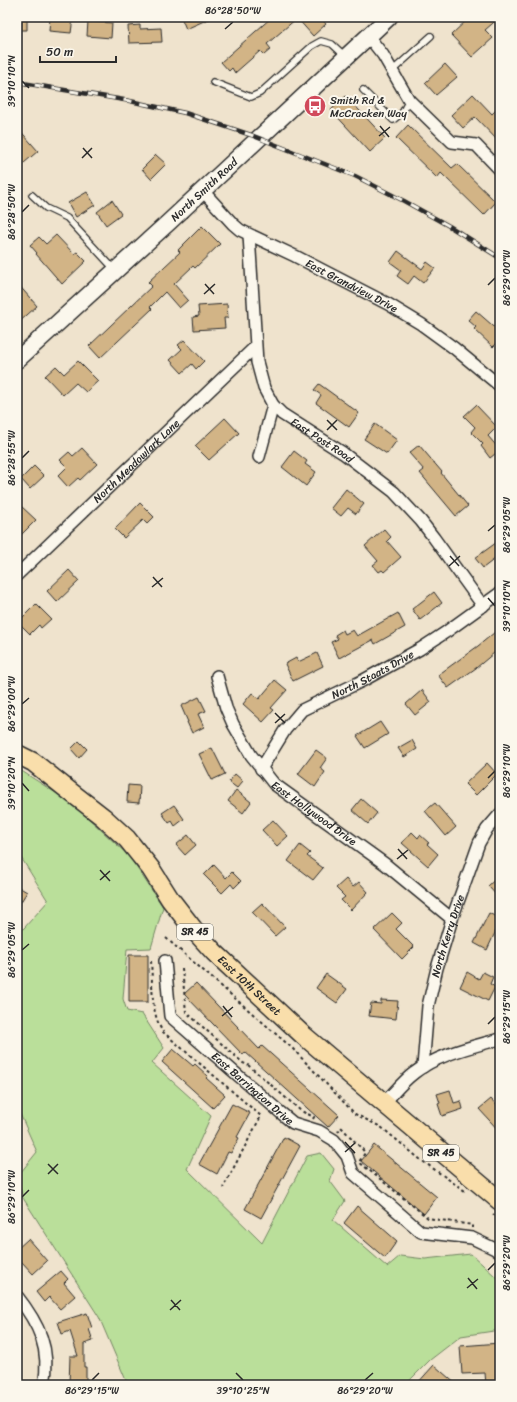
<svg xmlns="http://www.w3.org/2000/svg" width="517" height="1402" font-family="Sriracha,sans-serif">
<rect width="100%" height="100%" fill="#efe3cd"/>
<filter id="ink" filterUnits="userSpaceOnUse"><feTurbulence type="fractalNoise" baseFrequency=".025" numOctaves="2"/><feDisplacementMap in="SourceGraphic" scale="8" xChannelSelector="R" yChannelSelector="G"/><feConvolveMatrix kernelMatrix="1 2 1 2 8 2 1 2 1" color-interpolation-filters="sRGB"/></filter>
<g filter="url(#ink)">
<path fill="#badf9a" stroke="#728562" d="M17,768L73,804L129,856L163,907L151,948L127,949L123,999L127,1011L142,1014L164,1048L152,1063L211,1116L187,1169L262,1243L307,1156L321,1153L334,1169L330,1181L345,1201L333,1220L387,1267L400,1256L425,1259L471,1254L495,1276L500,1279V1330L461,1336L430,1360L405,1385H128L99,1317L23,1198L17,1177L37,1152L17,1107V936L48,901L17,851Z"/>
<path fill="#d2b486" stroke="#2b2b2b" d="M17,17H27V30H17Z
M50,17L73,18L71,33L49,31Z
M181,17H213L186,29Z
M272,17H320L326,24L313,36L297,18L267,44L271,49L264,55L260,51L235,73L232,68L229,71L221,62Z
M470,17H500L485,30L493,38L472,57L451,35Z
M88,21L112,23L111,38L87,36Z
M140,25V29L161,28L162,42L129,43L128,26Z
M445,64L457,77L436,95L425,83Z
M473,94L492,114L500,106V143L475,117L463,128L451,115Z
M346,96L385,138L370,152L331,110Z
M408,125L452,168L457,164L496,202L484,215L441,173L437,178L396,138Z
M17,127L38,151L17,169Z
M156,155L166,164L151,179L142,169Z
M87,192L95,205L76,217L68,203Z
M112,200L121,214L106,225L97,212Z
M202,226L220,244L195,268L193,266L174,284L188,300L179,308L165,292L150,307L152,309L100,358L89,346L152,286L148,282L180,252L178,250Z
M56,235L74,254L77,252L86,261L62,284L36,254L37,253L30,245L39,237L46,244Z
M398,251L422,269L427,262L435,268L423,283L414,276L408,284L397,276L401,270L390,262Z
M17,283L37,306L17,324Z
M227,304L228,318H224L225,328L194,330L193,317L199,316L198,306Z
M476,311L500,332V340L493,347L474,329L476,327L468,320Z
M184,340L204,361L196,369L192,364L182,373L170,360L182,349L178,345Z
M78,361L98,381L86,392L76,383L63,395L45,376L56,366L64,374Z
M319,384L359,413L349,427L316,403L321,395L314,390Z
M476,405L497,427L488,436L500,450L490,458L481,446L483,444L471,432L475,427L464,416Z
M225,418L239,433L209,460L195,446Z
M375,424L397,440L387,454L364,439Z
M419,445L442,472L441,473L468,506L456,516L420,473L424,470L409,453Z
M82,448L97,464L80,480L78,478L68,487L58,476L67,467L60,460L69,452L73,456Z
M294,451L307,461L305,464L316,472L306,486L282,467Z
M34,466L44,476L30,489L21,479Z
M346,489L364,504L356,514L348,508L341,516L331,508Z
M140,503L154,517L147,524L143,520L124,538L115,529Z
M21,506L36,520L17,539V510Z
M384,529L391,537L387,541L401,557L384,572L382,570L379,572L373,565L378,561L365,546Z
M500,540V555L483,568L475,558Z
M69,570L79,581L57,602L47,591Z
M434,592L442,603L420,620L412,609Z
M36,604L51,619L41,628L39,625L30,634L18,622Z
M398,613L405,627L375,644L373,640L339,658L331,642L338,639L335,635L343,630L345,634L353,630L357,636Z
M500,628V648L476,668L448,688L438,675L478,646Z
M317,653L323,666L293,681L285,664L296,658L298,662Z
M275,680L287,690L271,708L274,710L263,722L243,704L252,693L259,699Z
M422,690L431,702L415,715L406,704Z
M199,697L206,711L198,714L204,727L192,733L187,722H188L181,706Z
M380,722L388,734L365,748L357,736Z
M412,740L417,749L404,757L398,748Z
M79,741L87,749L79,758L71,749Z
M212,748L225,774L212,780L199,754Z
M316,750L327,758L320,768L325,772L315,787L298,774Z
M487,763L497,774L476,795L465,784Z
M235,774L243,781L237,788L229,782Z
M128,785L140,786L139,803L127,802Z
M236,790L251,802L243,813L228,801Z
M361,799L377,813L368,824L352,810Z
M435,803L456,827L446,836L425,811Z
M174,805L184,819L175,826L172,821L169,823L162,813Z
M273,820L288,836L277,846L262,830Z
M412,832L418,838L420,835L429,843L427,844L438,854L428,866L402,843Z
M188,835L196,845L185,855L176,845Z
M300,845L310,853L307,856L323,868L313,880L288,861Z
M214,865L226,878L232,872L241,881L234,888L231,884L222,893L204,875Z
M500,875V899L488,886Z
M346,879L353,887L359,882L368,892L351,910L341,900L345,897L336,888Z
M17,886L27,892L17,908Z
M262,903L285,927L275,936L252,912Z
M392,913L402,923L396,929L414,947L402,959L374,930Z
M489,913L500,919V922L487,950L474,943Z
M129,955H148V1002H129Z
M467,972L479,979L483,972L493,977L490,984L495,987L488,1001L460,987Z
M326,974L347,989L337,1003L316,988Z
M196,983L259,1049L262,1046L339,1115L328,1127L245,1052L243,1055L184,994Z
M381,1000L398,1001L396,1019L369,1016L371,1003L381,1004Z
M173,1049L193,1066L195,1064L208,1076L206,1078L225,1095L213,1108L162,1062Z
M450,1090L454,1103L461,1101L463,1109L442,1116L438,1104L440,1103L437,1094Z
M491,1099L500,1109V1132L479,1109Z
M232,1104L250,1113L237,1137L239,1138L231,1153L228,1152L217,1174L199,1164Z
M284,1137L300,1146L261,1218L245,1209Z
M374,1145L437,1197L424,1214L361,1161Z
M357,1206L397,1241L385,1258L344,1223Z
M28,1239L47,1261L33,1274L21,1261L17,1265V1249Z
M61,1271L68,1279L64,1283L75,1296L60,1309L49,1297L44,1302L36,1292Z
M87,1313L92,1328L89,1329L93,1341L84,1344V1367H86V1385H69L70,1356H78L70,1331L62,1334L58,1322Z
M500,1343V1385H486L485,1373L462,1374L460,1346Z
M434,1365L457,1385H416Z"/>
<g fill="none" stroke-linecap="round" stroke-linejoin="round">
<g stroke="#2b2b2b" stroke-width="8">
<path id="lane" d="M392,71L431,36
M213,82L251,97L260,93L312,46L321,41L332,44L345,56
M363,90L393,120L402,113L409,100
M32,195L46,208L67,218L114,269"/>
</g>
<g stroke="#2b2b2b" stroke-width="14">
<g id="street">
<path d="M368,36L383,55L409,100L452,142L476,145L500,170"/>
<path id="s1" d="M202,190L233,224L240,230L295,256L388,304L421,324L454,348L500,386"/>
<path id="s2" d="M249,235L257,362L264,388L273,405L282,414L343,453L394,492L421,521L434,538L483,606"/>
<path d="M259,457L273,405"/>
<path id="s3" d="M17,575L255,347"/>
<path id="s4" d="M217,676L226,708L233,724L251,755L274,784L385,864L452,919"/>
<path id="s5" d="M261,769L285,730L302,710L362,681L420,649L446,632L500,593"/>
<path id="s6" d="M165,961L170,1016L281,1113L293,1123L319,1131L334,1140L347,1156L353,1173L421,1232L472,1238L495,1249L500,1253"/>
<path id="s7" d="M423,1067L428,1006L437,968L452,919L479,843L487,829L500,814"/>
<path d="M384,1103C394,1093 403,1081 414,1073C438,1054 472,1047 500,1039"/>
<path d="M17,1296C39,1324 51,1349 44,1385"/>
</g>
</g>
<g stroke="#2b2b2b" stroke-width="19">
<g id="secondary">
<path id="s8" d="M17,360L169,222L389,17"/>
</g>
</g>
<g stroke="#2b2b2b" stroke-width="21">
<g id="primary">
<path id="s9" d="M17,754L33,762L72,793L103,817L127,839L151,869L170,899L194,930L214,952L303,1035L500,1201"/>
</g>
</g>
<path stroke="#2b2b2b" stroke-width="2" stroke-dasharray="3 3" stroke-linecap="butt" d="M166,938L292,1048L355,1114L381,1127L421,1160L465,1191
M151,961C153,985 150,1012 163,1032L261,1116L223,1188
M182,968L186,1012L243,1063L248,1065L301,1111L314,1117L313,1119
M338,1132L341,1127L342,1128L363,1150L365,1153L359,1162L428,1218L472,1225V1228
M493,1214L500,1219"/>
<use href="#lane" stroke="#fbf7ec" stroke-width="5.5"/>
<use href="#street" stroke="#fbf7ec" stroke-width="11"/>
<use href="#secondary" stroke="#fbf7ec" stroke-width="16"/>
<use href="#primary" stroke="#f9deab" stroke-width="18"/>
<g stroke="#2b2b2b" stroke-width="4.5">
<path id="rail" d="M17,82L130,101L185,113L251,135L355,176L404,201L449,226L500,258"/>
</g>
<use href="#rail" stroke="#fbf7ec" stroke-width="3" stroke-dasharray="9" stroke-linecap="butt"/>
</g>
</g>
<path fill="none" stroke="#2b2b2b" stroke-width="1.5" d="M225,29L233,22M22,81L29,88M380,126L389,137M379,136L390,127M83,148L92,158M82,158L92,148M22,212L29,205M205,284L214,294M488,285L495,278M204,294L215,284M327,420L337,430M327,430L337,420M22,458L29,451M488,531L495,525M450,556L459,566M449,566L460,556M153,577L162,587M152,587L163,578M488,598L495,606M22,704L29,698M275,713L285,723M275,723L285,714M488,778L495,771M22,783L29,791M398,849L407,859M397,859L408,850M100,870L110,881M100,880L110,871M22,950L29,944M223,1006L232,1017M222,1016L233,1007M488,1024L495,1017M345,1142L355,1153M345,1152L355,1143M48,1164L58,1174M48,1174L58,1164M22,1197L29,1190M488,1270L495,1263M468,1278L477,1289M467,1288L478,1279M171,1300L180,1310M170,1310L181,1300M236,1373L243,1380M92,1380L99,1373M365,1380L373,1373"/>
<defs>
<g id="bus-disc" transform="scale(1.15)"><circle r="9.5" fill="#d1495b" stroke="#fbf7ec"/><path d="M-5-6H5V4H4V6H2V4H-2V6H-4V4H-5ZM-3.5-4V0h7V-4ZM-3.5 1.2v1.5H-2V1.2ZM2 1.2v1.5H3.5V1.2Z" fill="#fff"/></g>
</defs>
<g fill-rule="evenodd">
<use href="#bus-disc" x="315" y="106"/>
</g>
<g text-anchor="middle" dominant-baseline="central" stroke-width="4" stroke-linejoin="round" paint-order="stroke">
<g fill="#fbf7ec" stroke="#696865" stroke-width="1">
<rect x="177" y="924" width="36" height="16" rx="3"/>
<rect x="423" y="1145" width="36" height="16" rx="3"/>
</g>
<g font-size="10" font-weight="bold" fill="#2b2b2b">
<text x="195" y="932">SR 45</text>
<text x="441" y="1153">SR 45</text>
</g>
<g font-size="11" fill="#2b2b2b" stroke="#fbf7ec" text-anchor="start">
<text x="330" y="100">Smith Rd &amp;<tspan x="330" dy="13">McCracken Way</tspan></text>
</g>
<g font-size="11" fill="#2b2b2b" stroke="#fbf7ec">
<text stroke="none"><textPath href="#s8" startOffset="253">North Smith Road</textPath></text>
<text stroke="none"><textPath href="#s1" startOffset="180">East Grandview Drive</textPath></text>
<text stroke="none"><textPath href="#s2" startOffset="234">East Post Road</textPath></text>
<text stroke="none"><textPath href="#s3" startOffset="165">North Meadowlark Lane</textPath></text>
<text stroke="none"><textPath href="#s5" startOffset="151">North Staats Drive</textPath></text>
<text stroke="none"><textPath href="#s4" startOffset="173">East Hollywood Drive</textPath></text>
<text stroke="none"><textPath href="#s7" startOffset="134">North Kerry Drive</textPath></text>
<text stroke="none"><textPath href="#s9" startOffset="331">East 10th Street</textPath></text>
<text stroke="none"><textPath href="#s6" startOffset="165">East Barrington Drive</textPath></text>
</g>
</g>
<rect width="517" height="1402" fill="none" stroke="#fbf7ec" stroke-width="44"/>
<path d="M40 56v6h76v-6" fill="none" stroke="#2b2b2b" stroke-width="2"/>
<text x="46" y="56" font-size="12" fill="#2b2b2b" stroke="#fbf7ec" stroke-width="3" paint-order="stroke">50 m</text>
<rect x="22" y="22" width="473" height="1358" fill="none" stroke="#2b2b2b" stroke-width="1.5"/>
<g font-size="10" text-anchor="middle" fill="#2b2b2b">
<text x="233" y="14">86°28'50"W</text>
<text transform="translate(11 81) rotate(-90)" y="4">39°10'10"N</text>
<text transform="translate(11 212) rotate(-90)" y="4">86°28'50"W</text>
<text transform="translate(506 278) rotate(-90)" y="4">86°29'00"W</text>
<text transform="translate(11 458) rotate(-90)" y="4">86°28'55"W</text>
<text transform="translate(506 525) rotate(-90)" y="4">86°29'05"W</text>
<text transform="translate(506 606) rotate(-90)" y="4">39°10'10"N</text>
<text transform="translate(11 704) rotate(-90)" y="4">86°29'00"W</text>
<text transform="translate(506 771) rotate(-90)" y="4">86°29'10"W</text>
<text transform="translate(11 783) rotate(-90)" y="4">39°10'20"N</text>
<text transform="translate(11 950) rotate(-90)" y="4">86°29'05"W</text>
<text transform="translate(506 1017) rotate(-90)" y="4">86°29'15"W</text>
<text transform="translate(11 1197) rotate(-90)" y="4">86°29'10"W</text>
<text transform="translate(506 1263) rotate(-90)" y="4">86°29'20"W</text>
<text x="92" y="1394">86°29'15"W</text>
<text x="243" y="1394">39°10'25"N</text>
<text x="365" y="1394">86°29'20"W</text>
</g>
</svg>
